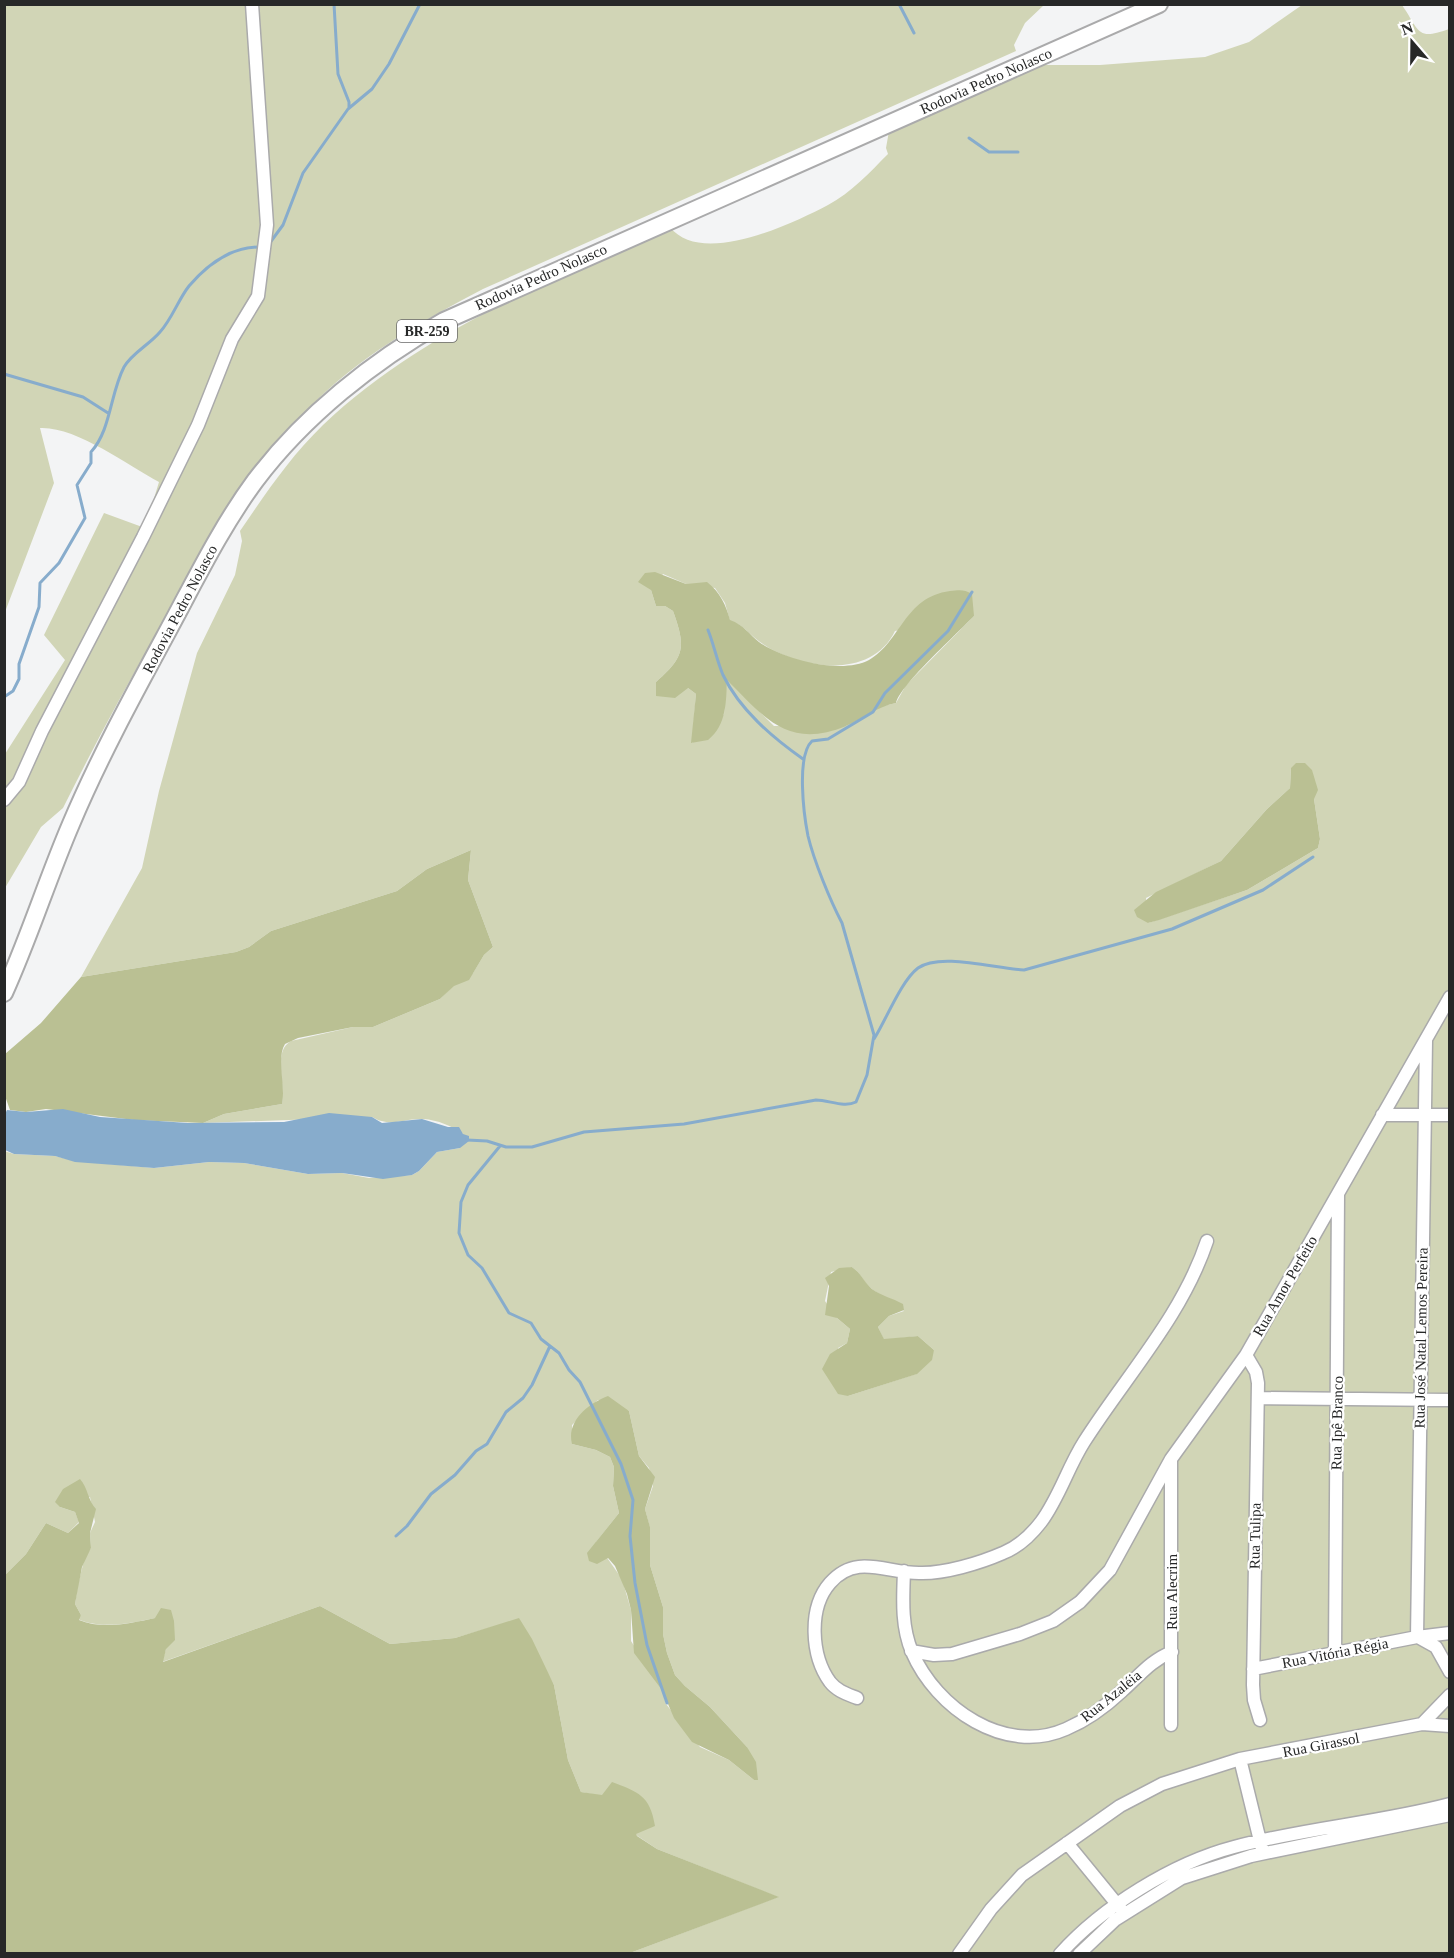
<svg xmlns="http://www.w3.org/2000/svg" width="1454" height="1958" font-family="Georgia,serif">
<rect width="100%" height="100%" fill="#f3f4f5"/>
<path fill="#d1d5b6" fill-rule="evenodd" d="M5,5H1044L1025,23L1014,45L1016,51L483,289C420,322 357,358 307,410C277,442 254,480 229,516C167,610 113,708 63,808L41,827L5,888V754L65,660L44,635L104,513L145,528L159,482C128,465 75,426 40,428L54,483L5,612Z
M1302,5H1402C1420,31 1416,41 1449,29V1953H630L778,1897L657,1849L636,1835L602,1796L581,1792L568,1760L554,1685L519,1619L455,1638L390,1644L320,1606L162,1662L166,1649L155,1618C132,1623 101,1630 78,1619L81,1615L75,1604L78,1584L85,1557L91,1548L90,1533L95,1522L90,1497L60,1507L75,1512L79,1522L68,1533L46,1523L26,1554L5,1575L4,1151L14,1154L55,1156L75,1161L154,1168L209,1162L244,1163L308,1174L342,1173L369,1178L412,1175L419,1171L437,1152L460,1148L463,1134C452,1126 438,1120 423,1119C403,1118 391,1128 372,1117L203,1123L224,1114L282,1104C286,1084 272,1052 291,1041L353,1027H373L440,999L454,985L473,973L484,955L493,947L468,880L471,850L427,869L397,891L271,931L249,947L236,952L81,977L142,868L159,791L197,653L235,575L242,541L240,531C266,493 290,457 323,425C422,331 548,283 670,227C701,267 792,224 828,205C851,193 870,172 888,154L886,148L889,131L1031,65H1100L1205,57L1249,42ZM663,574L686,584L715,588L725,603L730,621C744,625 749,634 760,642C798,669 871,681 895,631L974,616L906,685L896,703L879,707L846,726H774L727,679L724,714L692,743L696,694L688,688L656,682C685,657 686,647 673,611L665,606H656L651,590ZM1291,768L1314,799L1320,839L1318,848L1247,890L1148,923L1146,898L1221,861L1267,809L1290,788ZM852,1267C861,1273 863,1282 872,1289C883,1298 894,1299 904,1311L889,1316L878,1327L884,1340L918,1336L934,1350L916,1374L848,1396L838,1348L847,1343L850,1329L837,1318L825,1301L831,1272ZM598,1400L629,1411L639,1456L649,1468L653,1486L645,1509L650,1528V1565L663,1607V1634L667,1653L675,1675L685,1686L710,1707L747,1747L754,1780L729,1760L700,1747L666,1704L662,1690L631,1641V1610L622,1579L596,1542L619,1513L613,1486L614,1467L610,1457L596,1450L572,1444V1425Z"/>
<path fill="#bac093" d="M655,572L686,584L707,582C720,592 726,605 730,620C744,625 749,634 759,642C783,659 841,675 869,660C901,642 904,597 950,591C959,590 964,589 972,594L974,616C958,633 901,684 896,703C876,707 864,718 846,726C788,750 764,717 727,680C726,701 727,725 708,740L691,743L696,694L688,688L675,698L656,696V682C685,657 686,647 673,611L665,606H656L651,590L638,582L645,573Z
M1296,763H1305L1312,770L1318,790L1314,799L1320,839L1318,848L1247,890L1159,920L1148,923L1137,917L1134,910L1156,892L1221,861L1267,809L1290,788L1291,768Z
M471,850L468,880L493,947L484,955L469,980L454,986L440,999L373,1027H353L298,1038L285,1044C276,1058 286,1086 282,1104L224,1114L203,1123L134,1120L46,1109L26,1112L10,1110L5,1096V1054L41,1023L81,977L236,952L249,947L271,931L397,891L427,869Z
M852,1267C861,1273 864,1282 872,1289C882,1296 892,1298 903,1304L904,1310L889,1316L878,1327L884,1339L918,1336L934,1350L932,1360L917,1374L848,1396L838,1394L822,1369L830,1354L847,1343L850,1329L837,1318L825,1315L829,1286L825,1278L839,1268Z
M608,1396L629,1411L639,1456L655,1477L645,1509L650,1527V1565L663,1607V1634L667,1653L675,1675L685,1686L710,1707L747,1747L756,1762L758,1780H754L729,1760L692,1742L674,1718L662,1690L634,1653L631,1610L627,1594L615,1566L608,1558L597,1564L589,1561L587,1553L619,1513L613,1486L614,1467L610,1457L596,1450L572,1444C566,1421 589,1403 608,1396Z
M80,1479C88,1488 88,1501 96,1509L90,1533L91,1548L82,1567L75,1604L81,1615L79,1620C102,1630 132,1623 155,1618L161,1608L171,1610L174,1621L175,1640L166,1649L163,1662L320,1606L390,1644L455,1638L519,1618L532,1639L554,1685L568,1760L581,1792L602,1795L612,1782C638,1792 650,1795 655,1826L636,1834L637,1836L657,1849L779,1897L630,1953H5V1575L26,1554L46,1523L68,1533L79,1523L75,1512L60,1507L55,1502L63,1489Z"/>
<path fill="#87accc" d="M63,1109L100,1117L188,1123L284,1122L329,1113L372,1117L382,1123L422,1119L448,1127H459L463,1134L469,1136V1141L460,1148L437,1152L419,1171L412,1175L383,1179L342,1173L308,1174L244,1163L209,1162L154,1168L75,1162L55,1156L14,1154L5,1150V1114L7,1110L26,1112Z"/>
<g fill="none" stroke-linecap="round" stroke-linejoin="round">
<path stroke="#87accc" stroke-width="3" d="M334,4L338,74L349,102V108
M899,4L914,33
M969,138L989,152H1018
M269,244L283,225L303,173L348,109L372,89L389,64L420,4
M4,374L83,397L108,413
M708,630C714,645 717,661 723,675C740,710 772,737 803,759
M4,697L13,691L19,679V664L39,607L40,583L59,563L85,518L77,485L91,463V452C111,430 110,394 124,367C132,353 149,345 160,332C172,319 178,300 189,286C207,265 231,247 259,247
M874,1039C886,1020 901,981 918,968C940,952 997,969 1024,970L1172,929L1263,890L1313,857
M467,1140L487,1141L506,1147H532L584,1132L684,1124L816,1100C829,1100 844,1108 856,1102L867,1075L874,1035L842,923C830,900 814,861 808,836C804,816 796,756 812,741L828,739L873,712L885,693L948,631L972,592
M500,1146L468,1185L461,1202L459,1233L468,1255L482,1268L509,1313L531,1323L541,1339L559,1353L569,1370L580,1382L621,1464L633,1500L630,1536L635,1583L647,1645L667,1703
M396,1536L407,1526L431,1494L455,1475L476,1451L487,1444L506,1412L523,1398L532,1385L550,1346"/>
<g stroke="#aaaaab" stroke-width="15">
<path id="minor" d="M4,800L19,782L42,731L143,537L198,425L232,339L258,296L267,225L252,4
M1382,1115H1450
M1246,1355L1256,1372L1258,1383L1253,1685L1254,1700L1260,1720
M1258,1398L1450,1400
M904,1571C903,1598 901,1626 912,1652C936,1708 1005,1756 1066,1729C1087,1720 1106,1706 1122,1691C1139,1676 1151,1660 1172,1652
M1417,1637L1426,1041
M1418,1637L1436,1647L1450,1672
M911,1651L934,1655L952,1654L1020,1634L1053,1621L1080,1602L1110,1570L1171,1459L1246,1355L1450,997
M1335,1653L1338,1195
M1253,1669L1417,1637L1450,1633
M857,1698C847,1694 837,1691 830,1682C811,1656 808,1608 830,1583C856,1553 886,1573 919,1573C944,1574 980,1563 1003,1553C1018,1547 1031,1535 1041,1522C1059,1498 1068,1467 1084,1442C1126,1376 1182,1316 1207,1241
M1422,1724L1450,1695
M1171,1725V1460
M1240,1759L1262,1849
M1067,1843L1121,1909
M959,1954L991,1909L1022,1875L1120,1806L1162,1784L1240,1759L1422,1724L1450,1726
M1060,1954C1102,1907 1173,1863 1234,1847C1304,1828 1378,1823 1450,1804
M1079,1954L1115,1920L1182,1878L1251,1856L1450,1815"/>
</g>
<g stroke="#aaaaab" stroke-width="20">
<path id="highway" d="M4,993C29,938 47,880 71,824C98,760 131,699 164,638C193,585 219,530 255,481C304,416 373,361 444,321L1159,4"/>
</g>
<use href="#minor" stroke="#fff" stroke-width="12"/>
<use href="#highway" stroke="#fff" stroke-width="16"/>
</g>
<g text-anchor="middle" dominant-baseline="central" stroke-width="4.5" stroke-linejoin="round" paint-order="stroke">
<rect fill="#fff" stroke="#686868" stroke-width="1.5" x="397" y="320" width="60" height="22" rx="4.5"/>
<g font-size="14" font-weight="bold" fill="#272828">
<text x="427" y="331">BR-259</text>
</g>
<g font-size="15" fill="#272828" stroke="#fff">
<text transform="translate(986 81) rotate(-24)">Rodovia Pedro Nolasco</text>
<text transform="translate(541 277) rotate(-24)">Rodovia Pedro Nolasco</text>
<text transform="translate(180 609) rotate(-62)">Rodovia Pedro Nolasco</text>
<text transform="translate(1285 1286) rotate(-60)">Rua Amor Perfeito</text>
<text transform="translate(1421 1338) rotate(-89)">Rua José Natal Lemos Pereira</text>
<text transform="translate(1337 1423) rotate(-89)">Rua Ipê Branco</text>
<text transform="translate(1255 1536) rotate(-89)">Rua Tulipa</text>
<text transform="translate(1172 1592) rotate(-90)">Rua Alecrim</text>
<text transform="translate(1335 1653) rotate(-11)">Rua Vitória Régia</text>
<text transform="translate(1111 1696) rotate(-39)">Rua Azaléia</text>
<text transform="translate(1321 1745) rotate(-11)">Rua Girassol</text>
</g>
</g>
<rect width="1454" height="1958" fill="none" stroke="#272828" stroke-width="12"/>
<g transform="translate(1412 42) rotate(340)" stroke="#ffffff" stroke-width="4.5" paint-order="stroke">
<path d="M0-4.5L10 22L0 15L-10 22Z" fill="#272828"/>
<text y="-9" font-size="16" font-weight="bold" text-anchor="middle" fill="#272828">N</text>
</g>
</svg>
